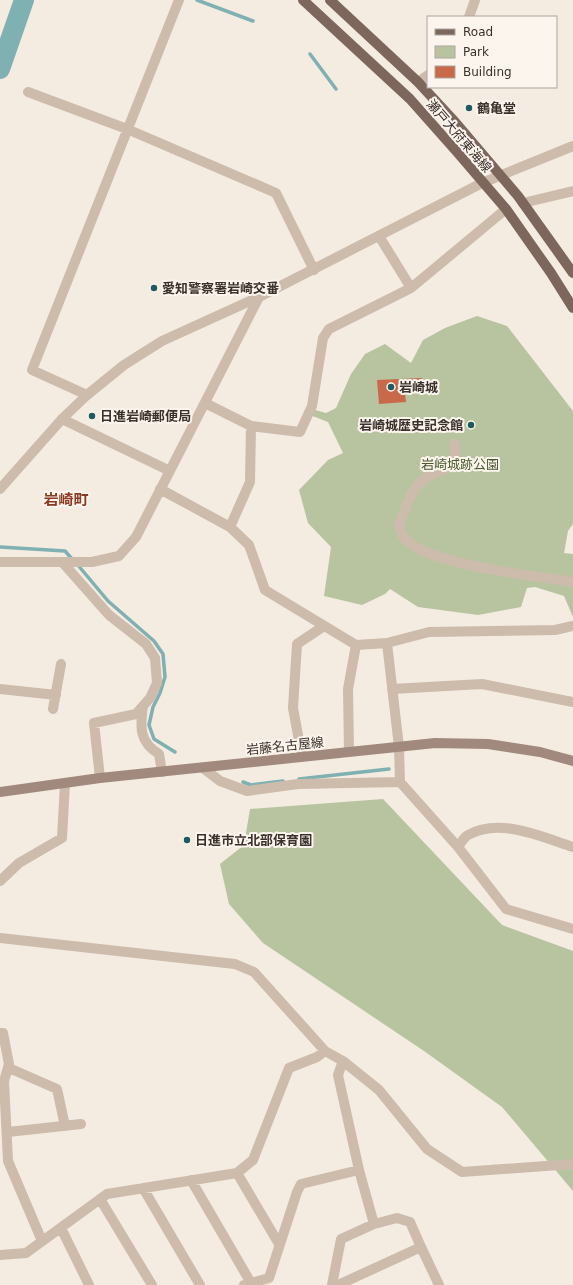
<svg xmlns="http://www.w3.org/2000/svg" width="573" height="1285" font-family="'DejaVu Sans','Noto Sans JP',sans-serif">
<rect width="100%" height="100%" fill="#f4ebe1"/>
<path fill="#b8c4a0" d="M477,316L507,326L573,411V524L568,531L564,553L573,554V617L564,596L535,587L527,588L521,607L478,615L418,607L390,589L385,594L362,605L324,596L331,547L308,523L299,490L328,460L343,453L328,422L310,415L308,408L326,413L336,408L351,374L365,354L385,344L411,363L423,340L445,328Z
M383,799L502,925L573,951V1191L502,1107L424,1051L263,943L229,904L220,864L244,845L250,809Z"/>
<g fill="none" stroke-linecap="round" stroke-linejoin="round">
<path stroke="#7fb0b2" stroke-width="3.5" d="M197,0L253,21
M310,54L336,89
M0,547L65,551L73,560
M77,564L108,601L154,641L163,654L165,677L160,693L153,707L149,725L154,739L175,752
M299,779L389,769
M243,782L251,785L283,781"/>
<path stroke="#7fb0b2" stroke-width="20" d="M0,69L24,0"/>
</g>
<path fill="#c8694b" d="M422,378V392L405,393L406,402L379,404L377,380Z"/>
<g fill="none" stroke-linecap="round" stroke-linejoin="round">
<path stroke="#cdbbac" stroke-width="10" d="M469,17L475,0
M418,82L428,75
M28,92L127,129L276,193L314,270
M523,203L573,191
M379,236L411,288
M87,395L32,370L179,0
M205,403L251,426L300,432L312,406L323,338L329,329L411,288L506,209
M62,419L170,471
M454,444L457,465C415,478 414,485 399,525C400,529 402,535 405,539C429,565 536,576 573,582
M160,489L230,527L249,545L265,590L356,645L387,643L429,632L555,630L573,626
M230,527L250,482L251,426
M0,562H92L119,556L136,537L259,297
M63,563L109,615L146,644L155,658L157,683L150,698L136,714L94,723L100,778
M387,643L399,747L400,782L458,847L506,909L573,929
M0,689L56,695
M392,689L482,684L573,702
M143,706C140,727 139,742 159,754L162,772
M53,709L61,664
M349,752L348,689L356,645
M302,757L293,708L297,644L324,626
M203,768L220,781L247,791L298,784L400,782
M458,847C461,843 464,837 468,835C500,817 542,837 573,847
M0,881L19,863L62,838L65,783
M0,938L235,964L254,972L325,1051L343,1061L379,1090L427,1149L462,1172L573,1164
M0,1033H3L9,1064L4,1081L8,1161L42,1241
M343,1061L338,1075L359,1170L374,1224
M9,1068L57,1089L65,1126
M8,1132L81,1124
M237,1173L279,1244
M191,1180L251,1283
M143,1188L200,1285
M100,1199L152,1285
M61,1228L89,1285
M0,1255L26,1253L107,1194L237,1173L253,1160L289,1068L317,1057L325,1051
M244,1285L269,1278L297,1192L301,1184L359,1170
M332,1285L341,1239L374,1224L397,1218L410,1222L421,1247
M338,1285L421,1247L439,1285"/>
<path stroke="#cdbbac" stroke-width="10" d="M0,489L62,419L87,395L124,365L162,341L259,297L482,183L573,146"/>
<path stroke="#a18a7d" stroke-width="10" d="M0,792L100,778L435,743L488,744L540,752L573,761"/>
<path stroke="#7d675c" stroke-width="10" d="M303,0L410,99L457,152L506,209L551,273L573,308
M330,0L418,82L455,122L518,196L573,273"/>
</g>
<g fill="#1f5a5e" stroke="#fbf5ee" stroke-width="1.5">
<circle cx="469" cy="108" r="4"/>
<circle cx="154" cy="288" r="4"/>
<circle cx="391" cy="387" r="4"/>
<circle cx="92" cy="416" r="4"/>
<circle cx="471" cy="425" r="4"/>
<circle cx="187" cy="840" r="4"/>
</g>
<g text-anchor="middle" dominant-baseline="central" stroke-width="4" stroke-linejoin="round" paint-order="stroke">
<g font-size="13" font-weight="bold" fill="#3b302b" stroke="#fbf5ee" text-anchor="start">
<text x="477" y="108">鶴亀堂</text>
<text x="162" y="288">愛知警察署岩崎交番</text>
<text x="399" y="387">岩崎城</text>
<text x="100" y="416">日進岩崎郵便局</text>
<text x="463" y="425" text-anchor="end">岩崎城歴史記念館</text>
<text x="195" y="840">日進市立北部保育園</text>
</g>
<g font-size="13" fill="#3b302b" stroke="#fbf5ee">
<text transform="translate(459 136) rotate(49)">瀬戸大府東海線</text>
<text transform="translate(285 746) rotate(-6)">岩藤名古屋線</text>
</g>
<g font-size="13" fill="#4a5a2e" stroke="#fbf5ee">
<text x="460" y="464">岩崎城跡公園</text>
</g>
<g font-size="15" font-weight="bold" fill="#8c3b22" stroke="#fbf5ee">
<text x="66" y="500">岩崎町</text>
</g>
</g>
<rect x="427" y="16" width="130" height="72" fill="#fbf5ee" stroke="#aea6a0"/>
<rect x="435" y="29" width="20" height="6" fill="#7d675c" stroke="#aea6a0"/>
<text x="463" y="36" font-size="12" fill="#3b302b">Road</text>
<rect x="435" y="46" width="20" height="12" fill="#b8c4a0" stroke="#aea6a0"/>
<text x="463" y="56" font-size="12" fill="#3b302b">Park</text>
<rect x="435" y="66" width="20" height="12" fill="#c8694b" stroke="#aea6a0"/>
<text x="463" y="76" font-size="12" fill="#3b302b">Building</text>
</svg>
